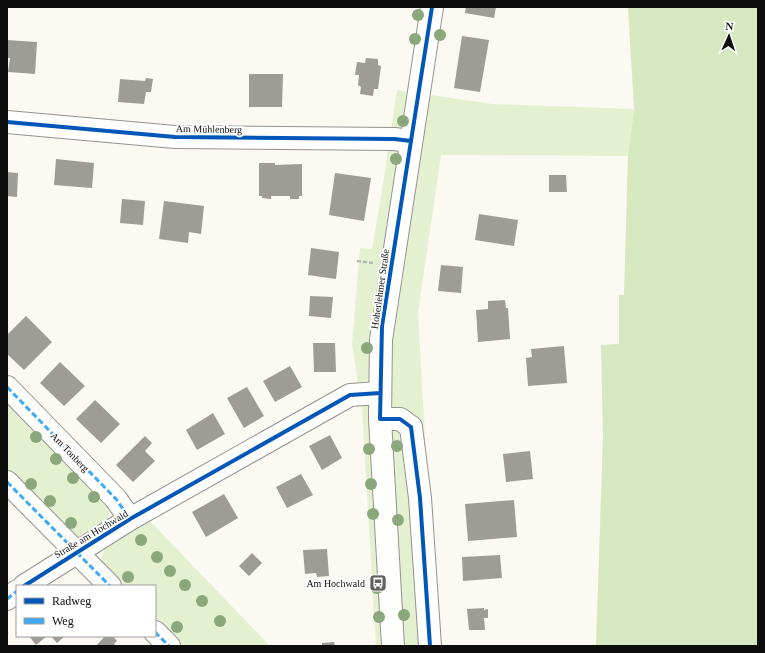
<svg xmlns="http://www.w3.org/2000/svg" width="765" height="653" font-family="Georgia,serif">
<rect width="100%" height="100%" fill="#fbf9f1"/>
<path fill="#e4f1d1" d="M397,90L492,104L634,109L628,156L441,155L418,313L437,646H376L362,410L352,344L360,248L372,249L381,197Z
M7,393L111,503C110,527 98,531 77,539L7,473Z
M149,520L270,646H178L155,622V586H121L107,571L101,560L105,547Z"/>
<path fill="#d5e8bf" d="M628,7H758V646H596L603,437L601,345L619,344V295H624L628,156L634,109Z"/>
<path fill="#9e9c97" d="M466,7H496L494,18L465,13Z
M462,36L489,40L480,92L454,88Z
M7,40L37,42L35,74L8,72L10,58H7Z
M366,58L378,59V65L381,66L378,89H374L373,96L360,94L361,87L358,85L359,75H355L357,62L365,63Z
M249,74H283L282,107H249Z
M146,78L153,79L151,92H146L144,104L118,102L120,79L145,81Z
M56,159L94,163L92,188L54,185Z
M259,163H275V165L302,164V196H299V199H290V196H271V199L262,198V196H259Z
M7,172L18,173L17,197L7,196Z
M335,173L371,178L364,221L329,215Z
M549,175H566L567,192H549Z
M122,199L145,201L143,225L120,223Z
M164,201L204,206L201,234L189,232L188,243L159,239Z
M479,214L518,220L514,246L475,240Z
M311,248L339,252L336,279L308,275Z
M441,265L463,267L461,293L438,291Z
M310,296L333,297L331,318L309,316Z
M505,300L506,308H508L510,339L478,342L476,310L488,309V301Z
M26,316L52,342L24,370L7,354V335Z
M313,343H335L336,372H314Z
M564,346L567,383L528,386L526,358L532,357L531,349Z
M60,362L85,386L64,406L40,383Z
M290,366L302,387L275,402L263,381Z
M247,387L264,416L244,428L227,398Z
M95,400L120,424L101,443L76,419Z
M213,413L225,434L197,450L186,430Z
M330,435L342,458L322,470L309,446Z
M145,436L152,443L145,451L155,461L133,482L116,465Z
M530,451L533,479L506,482L503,454Z
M301,474L313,495L287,508L276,487Z
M224,494L238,518L206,537L192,512Z
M514,500L517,537L468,541L465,504Z
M327,549L329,576L317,577L316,573L305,574L303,550Z
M252,553L262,563L249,576L239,566Z
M500,555L502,578L463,581L462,557Z
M484,608V610L488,609V618H484L485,630H469L467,609Z
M29,636H47L36,645Z
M51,636H65L57,643Z
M105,636H113L117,641L114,644L116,646H96Z
M334,642L335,646H322V643Z"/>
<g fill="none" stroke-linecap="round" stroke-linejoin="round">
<g stroke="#949390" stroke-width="24">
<path id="minor" d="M7,122L175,137L394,139L411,141
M7,387L116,499L130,519
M380,419H400L411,427L420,498L430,646
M7,482L110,586
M24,586L130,519L350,395L380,393
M7,599L17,591
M155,632L169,646
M393,646L380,419L381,340L432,7"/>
</g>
<path stroke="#b8b8b6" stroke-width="2.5" stroke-dasharray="4 2" stroke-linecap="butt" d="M357,261L374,263"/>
<use href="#minor" stroke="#fefefd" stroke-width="22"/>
<path stroke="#3fa9f5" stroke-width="3" stroke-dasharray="6 3" stroke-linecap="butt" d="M7,387L116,499L130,519
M7,482L110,586
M7,599L17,591
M155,632L169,646"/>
<g stroke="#fff" stroke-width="6">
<path id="cycleway" d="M7,122L175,137L394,139L411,141
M24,586L130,519L350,395L380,393
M430,646L420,498L411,427L400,419H380L382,326L432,7"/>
</g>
<use href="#cycleway" stroke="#0057b8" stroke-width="4"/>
</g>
<g fill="#8aa87c">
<circle cx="418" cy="15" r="6"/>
<circle cx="440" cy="35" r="6"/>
<circle cx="415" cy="39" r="6"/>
<circle cx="403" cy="121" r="6"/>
<circle cx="396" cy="159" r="6"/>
<circle cx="367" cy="348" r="6"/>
<circle cx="36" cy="437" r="6"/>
<circle cx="397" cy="446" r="6"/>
<circle cx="369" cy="449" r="6"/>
<circle cx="56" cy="459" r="6"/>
<circle cx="73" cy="478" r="6"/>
<circle cx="31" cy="484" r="6"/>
<circle cx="371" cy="484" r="6"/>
<circle cx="94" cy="497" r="6"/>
<circle cx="50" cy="501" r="6"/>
<circle cx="373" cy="514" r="6"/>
<circle cx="398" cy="520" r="6"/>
<circle cx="71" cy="523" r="6"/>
<circle cx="141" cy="540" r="6"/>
<circle cx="157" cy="557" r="6"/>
<circle cx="170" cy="571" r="6"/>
<circle cx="128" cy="577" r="6"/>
<circle cx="185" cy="585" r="6"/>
<circle cx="377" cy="588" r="6"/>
<circle cx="202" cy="601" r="6"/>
<circle cx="404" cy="615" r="6"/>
<circle cx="379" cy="617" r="6"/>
<circle cx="220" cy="621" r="6"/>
<circle cx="177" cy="627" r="6"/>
</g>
<defs>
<g id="bus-square" transform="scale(0.9)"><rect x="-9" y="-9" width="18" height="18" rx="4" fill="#60605d" stroke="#fff"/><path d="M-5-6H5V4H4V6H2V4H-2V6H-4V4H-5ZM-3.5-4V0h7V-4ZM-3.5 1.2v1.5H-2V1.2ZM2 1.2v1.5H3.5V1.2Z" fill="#fff"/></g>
</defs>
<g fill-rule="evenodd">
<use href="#bus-square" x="378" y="583"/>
</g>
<g text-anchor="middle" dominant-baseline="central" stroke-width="4" stroke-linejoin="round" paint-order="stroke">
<g font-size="10" fill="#0d0d0d" stroke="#fff">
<text transform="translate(209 129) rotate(1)">Am Mühlenberg</text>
<text transform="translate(380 289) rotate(-82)">Hoherlehmer Straße</text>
<text transform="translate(70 452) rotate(46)">Am Tonberg</text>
<text transform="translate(91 534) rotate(-31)">Straße am Hochwald</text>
</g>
<g font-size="10" fill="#0d0d0d" stroke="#fff" text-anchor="end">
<text x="365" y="583">Am Hochwald</text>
</g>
</g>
<rect width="765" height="653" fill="none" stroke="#0d0d0d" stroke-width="16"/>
<rect x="16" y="585" width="140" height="52" fill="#ffffff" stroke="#9e9e9e"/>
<rect x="24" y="598" width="20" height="6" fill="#0057b8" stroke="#9e9e9e"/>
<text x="52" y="605" font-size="12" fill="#0d0d0d">Radweg</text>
<rect x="24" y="618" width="20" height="6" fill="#3fa9f5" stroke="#9e9e9e"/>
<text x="52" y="625" font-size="12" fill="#0d0d0d">Weg</text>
<g transform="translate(729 36) rotate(3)" stroke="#ffffff" stroke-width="3" paint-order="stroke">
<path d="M0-3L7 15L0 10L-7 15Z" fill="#0d0d0d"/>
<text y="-6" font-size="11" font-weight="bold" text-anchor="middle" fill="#0d0d0d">N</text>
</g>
</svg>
